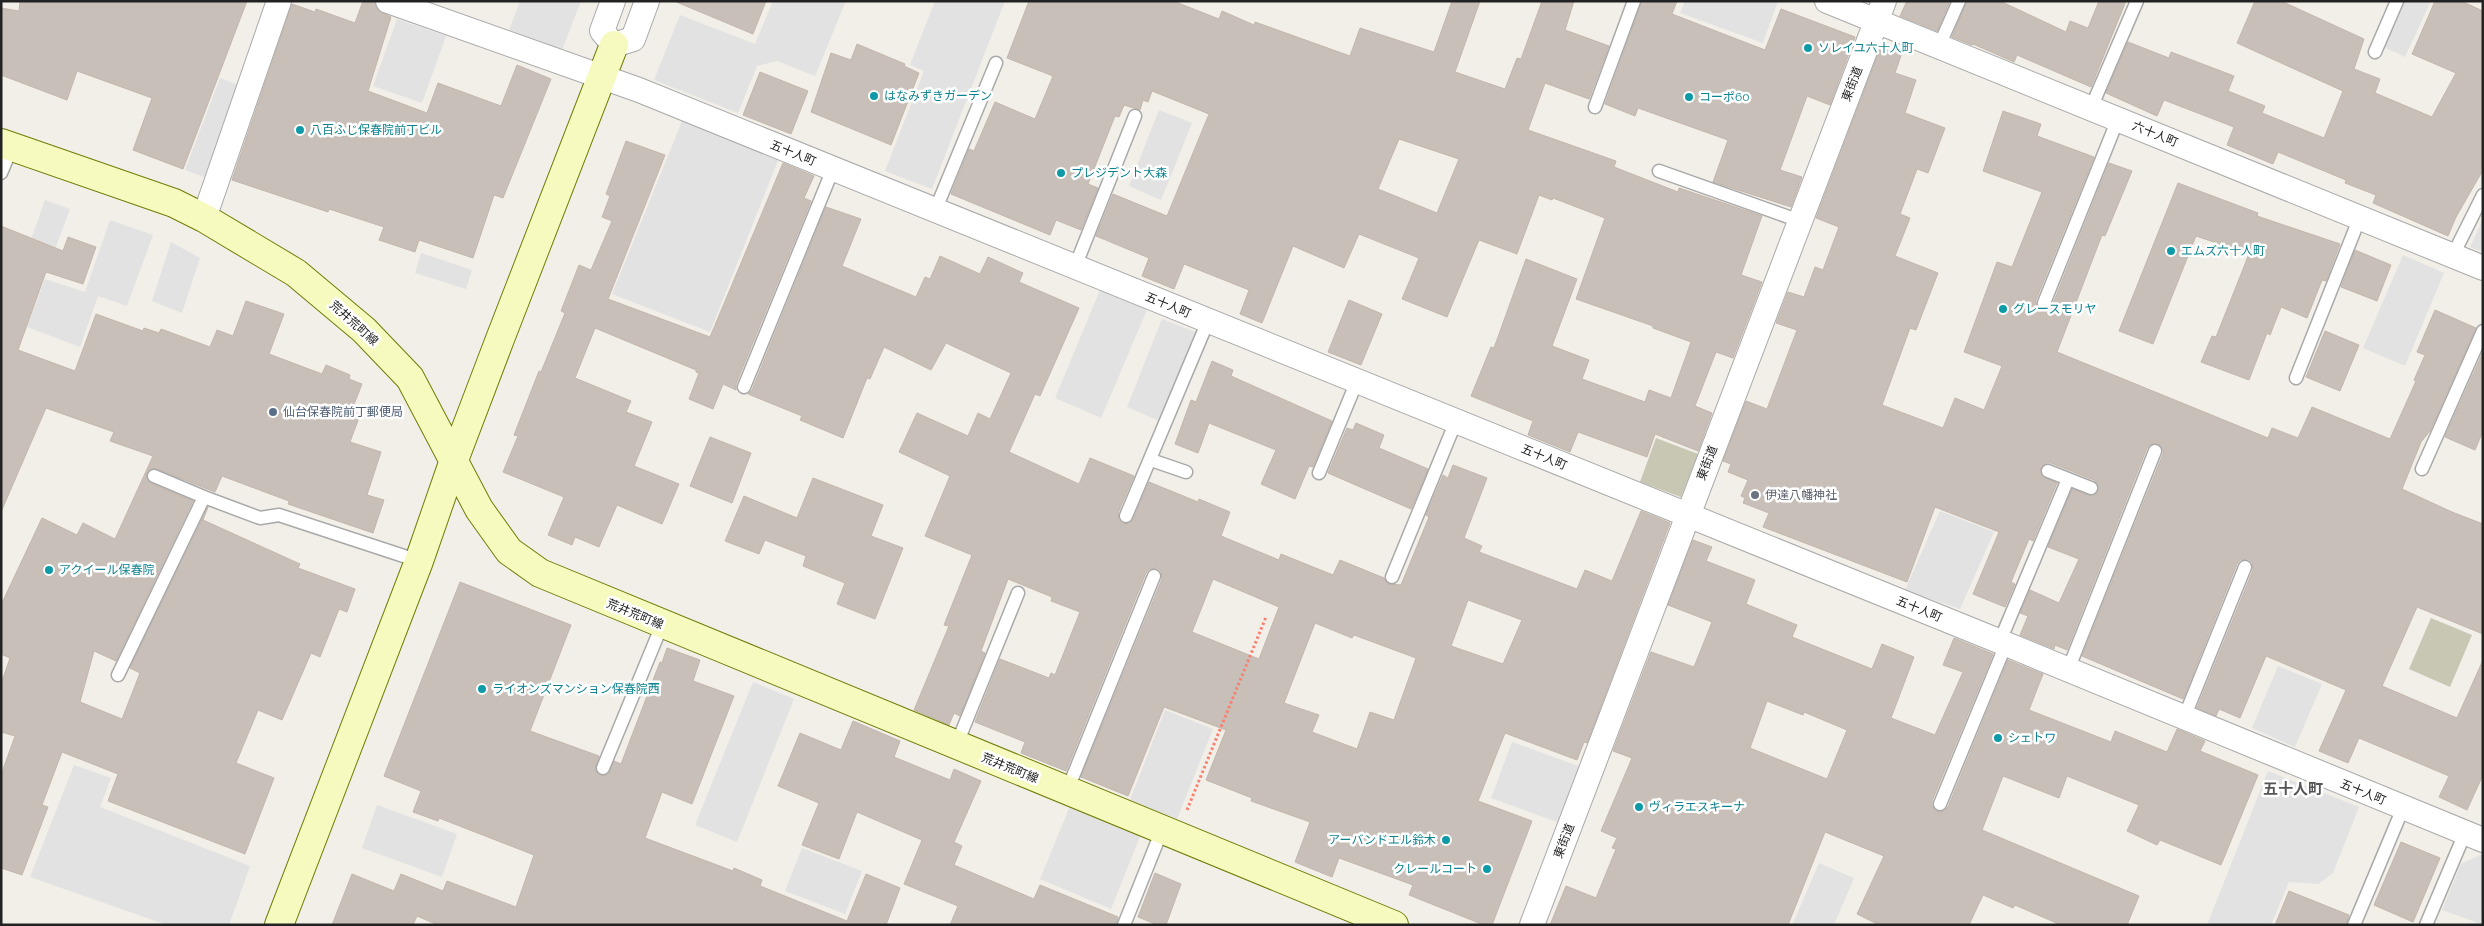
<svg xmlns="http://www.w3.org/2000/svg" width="2484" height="926" font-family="Raleway,'Noto Sans JP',sans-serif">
<rect width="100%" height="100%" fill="#f2efe9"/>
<path fill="#c7c7b4" d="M1656,438L1698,454L1681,497L1640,482Z
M2431,618L2472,635L2450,687L2409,669Z"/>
<path fill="#e2e2e2" d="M520,1H581L562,50L509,30Z
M773,1H846L815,76L777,61L757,66L738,113L654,80L680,15L755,44Z
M935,1H1005L932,189L885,171L924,71L910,65Z
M1685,1H1778L1763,43L1680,13Z
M2403,1H2431L2405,57L2382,46Z
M397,19L446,36L422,103L373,86Z
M220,78L239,85L204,177L185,170Z
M1159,110L1192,123L1161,200L1129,186Z
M682,121L779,158L710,332L612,294Z
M45,200L70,209L47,271L23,262Z
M2483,219V252L2470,247Z
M110,220L153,235L127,306L98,296L80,347L27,327L45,279L85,292Z
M171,242L200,258L182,313L152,301Z
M421,253L472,270L466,289L415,273Z
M2403,255L2444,273L2405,366L2363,348Z
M1100,290L1147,310L1101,418L1055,398Z
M1162,319L1195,332L1159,421L1127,407Z
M1940,511L1994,532L1960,609L1905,590Z
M2278,666L2322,684L2295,747L2252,728Z
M753,682L794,699L737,842L695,825Z
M1165,710L1213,729L1177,819L1130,800Z
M1512,742L1581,767L1560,823L1491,798Z
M74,765L111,778L100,807L250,866L229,925H167L30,877Z
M2268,771L2359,807L2333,873L2318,884L2289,882L2271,925H2207Z
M377,805L457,834L442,877L362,848Z
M1070,806L1141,834L1111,909L1040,879Z
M802,848L862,871L845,914L785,891Z
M2480,855L2483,856L2481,924L2442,910L2461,864Z
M1819,863L1854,878L1834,925H1792Z"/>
<path fill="#c7bfb8" stroke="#c4b6ab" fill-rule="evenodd" d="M20,1H247L183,169L133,150L152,98L77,71L67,100L1,75V8L19,11Z
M363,1H375L378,10L391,17L368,91L427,113L438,83L501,106L517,65L551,79L503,198L494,195L473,258L419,240L415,252L379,240L384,227L329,209L328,212L232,180L292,4L315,12L316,9L355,23Z
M674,1H766L753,34Z
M1029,1H1173L1219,19L1222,11L1254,25L1255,22L1350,56L1360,28L1434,52L1452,1H1480L1455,72L1505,89L1517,58L1521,59L1542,1H1574L1565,30L1609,46L1589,99L1545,83L1528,130L1616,161L1614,167L1678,192L1679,188L1762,216L1741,275L1762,282L1733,358L1716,352L1695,406L1712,413L1698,451L1655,434L1647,457L1578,432L1570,452L1528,435L1533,421L1471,396L1491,347L1494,348L1526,259L1577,279L1552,346L1589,360L1582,379L1645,402L1649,390L1671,398L1691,342L1653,328V326L1576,299L1605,218L1553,198L1552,200L1539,195L1517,254L1479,240L1447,317L1402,299L1419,258L1359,234L1344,268L1293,246L1262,323L1240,314L1249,290L1184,264L1174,289L1142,276L1149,258L1096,236L1113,194L1167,216L1209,114L1152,91L1148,102L1143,100L1140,110L1124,105L1119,117L1115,116L1088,184L1098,188L1081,230L1056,220L1050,235L951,194L969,149L974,151L995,102L1035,119L1053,76L1007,58ZM1399,139L1459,159L1437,213L1378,189Z
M1642,1H1677L1672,14L1765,50L1781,9L1855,37L1830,105L1807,96L1780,170L1802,177L1791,207L1713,182L1728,140L1638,108L1635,116L1605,104Z
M1907,1H1950L1937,31L1900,16Z
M1967,1H2000L2066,32L2070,21L2088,28L2099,1H2126L2091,87L2017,55L2014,62L1973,44L1972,45L1952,37Z
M2255,1H2281L2364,39L2354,69L2380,79L2375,93L2432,117L2456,73L2412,54L2435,1H2461L2483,11V170L2456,217L2448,236L2373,203L2376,195L2345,183L2346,180L2278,152L2273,164L2227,145L2234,127L2164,100L2157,116L2106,93L2128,42L2169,58L2171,52L2234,76L2228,91L2265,106L2262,113L2324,138L2343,91L2237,43Z
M857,44L905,64L904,66L919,73L891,145L811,112L831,53L851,60Z
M1882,44L1903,50L1895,73L1916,80L1905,113L1945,128L1928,173L1917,169L1900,214L1910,218L1895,256L1938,273L1916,330L1910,328L1882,405L1943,428L1955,398L1984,410L2002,366L1964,352L1997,262L2012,267L2042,192L1983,171L2003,111L2041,124L2037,136L2094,157L2036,300V305L2041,310L2046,311L2052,306L2109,163L2132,171L2105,236L2102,235L2057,352L2268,438L2272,428L2298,438L2312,407L2390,439L2416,381L2414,380L2425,355L2417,352L2435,310L2476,328L2430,431L2421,442L2402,489L2452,512L2483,524V634L2417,607L2382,686L2457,718L2483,660V775L2467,810L2439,797L2449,776L2359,738L2348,763L2319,751L2346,690L2266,656L2240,718L2219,709L2216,716L2197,708L2253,570L2252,562L2248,559L2240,560L2237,564L2183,699L2082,656L2163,454V449L2158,444L2153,443L2147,448L2067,650L2055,645L2054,649L2020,635L2028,616L2020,613L2030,590L2059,603L2079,559L2048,547L2072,489L2093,496L2096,494L2099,487L2094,480L2051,463H2046L2041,468L2042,476L2057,483L2033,541L2029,539L2011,582L2015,584L2005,607L1973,594L1999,532L1935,507L1907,582L1763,527L1769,513L1743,503L1745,498L1741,496L1748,480L1728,472L1731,464L1723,461L1746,401L1767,409L1797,330L1776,323L1788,292L1804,297L1815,267L1823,270L1839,227L1816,218Z
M760,72L808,91L791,134L743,115Z
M626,141L665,155L608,299L710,337L783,163L814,176L804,198L811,201L736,384V390L723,384L713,409L689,399L699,373L696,372V370L595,328L575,378L631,401L626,412L652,422L634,466L679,484L662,524L617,505L599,547L575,537L572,545L548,535L564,497L503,472L518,436L514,435L539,371L541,372L565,313L561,311L579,265L591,270L612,221L602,217L610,196L606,194Z
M2178,183L2258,213L2257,216L2340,244L2326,281L2322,280L2307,318L2281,307L2270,335L2267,333L2249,380L2201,362L2212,336L2216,337L2249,254L2196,236L2153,344L2119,331Z
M826,207L861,219L842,266L916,297L925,277L930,279L940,256L980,274L988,257L1023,273L1019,282L1079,308L1040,396L1035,394L1009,452L1079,484L1090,458L1134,476L1118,513L1119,520L1123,524L1130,523L1133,520L1149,482L1198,502L1199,499L1230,512L1221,536L1279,560L1281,554L1333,575L1340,560L1384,578L1388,584L1401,585L1429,517L1426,515L1443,475L1448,478L1453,465L1487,478L1464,538L1482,546L1479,552L1577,589L1585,570L1612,581L1641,511L1670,523L1587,743L1584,742L1577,760L1505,733L1478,801L1532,821L1492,925H1484L1409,895L1413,885L1339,858L1332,877L1295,862L1310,822L1251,801L1252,798L1206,780L1226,730L1164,707L1128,796L1081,777L1162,579L1161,571L1157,568L1149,569L1146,573L1066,771L1021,753L1025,742L975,722L1000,659L1049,678L1051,673L1055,675L1080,612L1051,601L1052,597L1008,579L981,651L985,653L960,716L954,713L949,725L914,710L949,626L944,625L972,555L925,536L950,476L899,452L917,413L968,436L978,413L990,419L1011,373L946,343L931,370L884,347L870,379L867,378L843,438L800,420L802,416L748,394L752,390ZM1213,579L1279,607L1259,659L1192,632ZM1468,600L1522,620L1503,664L1451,646ZM1315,623L1352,638L1354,635L1416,658L1394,720L1370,712L1357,749L1312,732L1319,715L1284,703Z
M1,226L63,251L68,237L96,247L83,284L46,272L18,350L75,371L96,314L143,331L144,328L159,333L161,329L210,347L217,330L233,336L246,301L284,314L269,354L322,374L326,365L350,375L349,379L362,384L351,412L360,415L350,442L381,452L367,495L384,500L373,533L288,504L289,501L222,476L215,492L157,469H150L146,477L150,483L193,501L116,661L94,651L80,702L122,719L140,673L130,668L208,507L203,520L300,564L298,568L355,589L347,612L339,609L320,657L311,653L282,720L258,710L236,763L274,778L245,854L108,801L118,774L62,752L42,805L48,807L22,875L1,868V775L15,736L1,732V684L10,658L1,654V605L42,518L77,535L83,523L115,539L153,456L110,441L114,432L46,408L1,512Z
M2355,250L2391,265L2377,301L2341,287Z
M1349,300L1382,314L1361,365L1328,352Z
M2325,331L2359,345L2340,391L2306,377Z
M2483,352V431L2475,450L2445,437Z
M1212,361L1233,370L1231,376L1332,421L1313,467L1309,466L1295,499L1261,484L1276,450L1209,423L1198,453L1175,444L1191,400L1196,402Z
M1356,423L1384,435L1379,448L1428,469L1411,509L1328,473L1347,428L1353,430Z
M710,437L751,453L732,503L690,486Z
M813,478L883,505L871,536L903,548L875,619L837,604L845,583L803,566L806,556L765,540L759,554L725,541L744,496L797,518Z
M1693,540L1712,547L1706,561L1755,580L1746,604L1797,625L1792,637L1872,669L1882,644L1914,657L1891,718L1935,735L1963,672L1943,665L1954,638L1993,654L1932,801V806L1936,811L1942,812L1948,807L2008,660L2043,674L2029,710L2111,742L2115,731L2167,752L2177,729L2205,741L2200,751L2258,775L2221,865L2160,840L2157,845L2127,831L2139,805L2067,776L2059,798L2003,776L1982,830L2139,896L2127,925H2061L2015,905L2013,908L1983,895L1969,925H1879L1857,914L1884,856L1825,832L1788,925H1550L1566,886L1596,898L1616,849L1612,848L1617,838L1601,831L1632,758L1613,751L1651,652L1694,667L1712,622L1668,605ZM1767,701L1803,715L1804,712L1847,730L1827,779L1750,748Z
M460,582L571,625L530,731L599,756L595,769L600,776L608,774L614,761L621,764L660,662L662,663L667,648L700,660L693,681L734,696L692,804L662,792L645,838L733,871L734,868L762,880L760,886L847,921L866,874L900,888L886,925H438L417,916L413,925H332L352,874L394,891L401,874L443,891L447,881L516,907L534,855L439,818L438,821L413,812L421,791L384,776Z
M853,721L900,741L894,757L950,780L954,769L981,781L954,842L962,846L954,865L1034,899L1040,885L1118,917L1116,925H950L958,906L904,884L922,840L857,812L839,859L802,845L819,803L778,786L800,733L841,750Z
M2401,842L2440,858L2413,922L2374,905Z
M1155,873L1181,884L1166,925H1158L1138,917Z
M2289,891L2349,915L2346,925H2275Z"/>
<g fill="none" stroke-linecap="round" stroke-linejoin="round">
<g stroke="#a9a9a9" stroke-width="15">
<path id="lane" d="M1939,46L1959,1
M2375,52L2397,1
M1595,107L1634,1
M2091,108L2137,1
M1659,171L1800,221
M1,173L12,147
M935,211L996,63
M2453,255L2483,195
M1075,267L1135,116
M2044,303L2118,119
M2296,378L2360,217
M744,387L833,169
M1151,460L1186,472
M2422,469L2483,331
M2048,471L2091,488
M1319,473L1357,381
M154,476L204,497
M1126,516L1208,321
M1392,577L1456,421
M2000,641L2068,479
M2068,670L2155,451
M118,675L204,497L260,518L279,515L419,561
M2184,718L2245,567
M956,746L1018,593
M603,768L662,625
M1067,791L1154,576
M1940,804L2006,644
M1124,925L1162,830
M2354,925L2403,808
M2426,925L2465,833"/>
</g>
<g stroke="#a9a9a9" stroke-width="26">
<path id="street" d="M388,1L639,90L2006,644L2483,840
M613,1L602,31L614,45L633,39L647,1
M1827,1L2483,268
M204,218L279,1
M1532,925L1884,1"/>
</g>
<g stroke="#707d05" stroke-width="30">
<path id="secondary" d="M1,143L174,203L204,218L296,273L364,330L410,378L479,509L509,551L540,573L1394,925
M279,925L419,561L454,460L500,339L614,45"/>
</g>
<path stroke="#fa8072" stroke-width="3" stroke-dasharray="2.5 2.5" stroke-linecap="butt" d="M1187,810L1266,617"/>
<use href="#lane" stroke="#fff" stroke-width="12"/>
<use href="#street" stroke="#fff" stroke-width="24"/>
<use href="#secondary" stroke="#f7fabf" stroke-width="28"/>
</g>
<g fill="#0f9aa8" stroke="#fff" stroke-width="2">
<circle cx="1808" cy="48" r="5"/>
<circle cx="874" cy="96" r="5"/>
<circle cx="1689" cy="97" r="5"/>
<circle cx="300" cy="130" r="5"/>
<circle cx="1061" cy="173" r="5"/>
<circle cx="2171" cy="251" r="5"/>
<circle cx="2003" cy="309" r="5"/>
<circle cx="49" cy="570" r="5"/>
<circle cx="482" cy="689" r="5"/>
<circle cx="1998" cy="738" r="5"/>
<circle cx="1639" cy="807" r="5"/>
<circle cx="1446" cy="840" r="5"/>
<circle cx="1487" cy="869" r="5"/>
</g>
<circle fill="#5c6f8a" stroke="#fff" stroke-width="2" cx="273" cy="412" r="5"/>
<circle fill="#6b7280" stroke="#fff" stroke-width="2" cx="1755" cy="495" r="5"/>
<g text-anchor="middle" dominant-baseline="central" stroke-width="5" stroke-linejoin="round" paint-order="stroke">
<g font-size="12" fill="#0d838f" stroke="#fff" text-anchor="start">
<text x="1818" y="48">ソレイユ六十人町</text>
<text x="884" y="96">はなみずきガーデン</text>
<text x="1699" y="97">コーポ60</text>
<text x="310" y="130">八百ふじ保春院前丁ビル</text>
<text x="1071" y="173">プレジデント大森</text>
<text x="2181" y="251">エムズ六十人町</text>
<text x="2013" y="309">グレースモリヤ</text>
<text x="59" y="570">アクイール保春院</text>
<text x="492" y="689">ライオンズマンション保春院西</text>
<text x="2008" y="738">シェトワ</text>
<text x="1649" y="807">ヴィラエスキーナ</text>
<text x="1436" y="840" text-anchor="end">アーバンドエル鈴木</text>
<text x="1477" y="869" text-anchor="end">クレールコート</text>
</g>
<g font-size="12" fill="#222" stroke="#fff">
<text transform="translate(1852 84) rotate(-69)">東街道</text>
<text transform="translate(2155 134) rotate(22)">六十人町</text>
<text transform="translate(793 153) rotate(22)">五十人町</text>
<text transform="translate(1168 305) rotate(22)">五十人町</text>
<text transform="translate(354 323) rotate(42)">荒井荒町線</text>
<text transform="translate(1544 457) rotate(22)">五十人町</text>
<text transform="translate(1707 463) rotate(-69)">東街道</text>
<text transform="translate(1919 609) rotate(22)">五十人町</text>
<text transform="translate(635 614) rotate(22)">荒井荒町線</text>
<text transform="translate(1010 768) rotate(22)">荒井荒町線</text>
<text transform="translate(2363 792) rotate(22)">五十人町</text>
<text transform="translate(1564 841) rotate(-69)">東街道</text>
</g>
<g font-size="12" fill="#4e5e75" stroke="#fff" text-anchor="start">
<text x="283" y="412">仙台保春院前丁郵便局</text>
</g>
<g font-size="12" fill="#5b616d" stroke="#fff" text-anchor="start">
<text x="1765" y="495">伊達八幡神社</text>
</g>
<g font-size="15" font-weight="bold" fill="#555" stroke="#fff">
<text x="2293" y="789">五十人町</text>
</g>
</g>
<rect width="2484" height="926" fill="none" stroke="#222222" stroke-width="5"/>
</svg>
